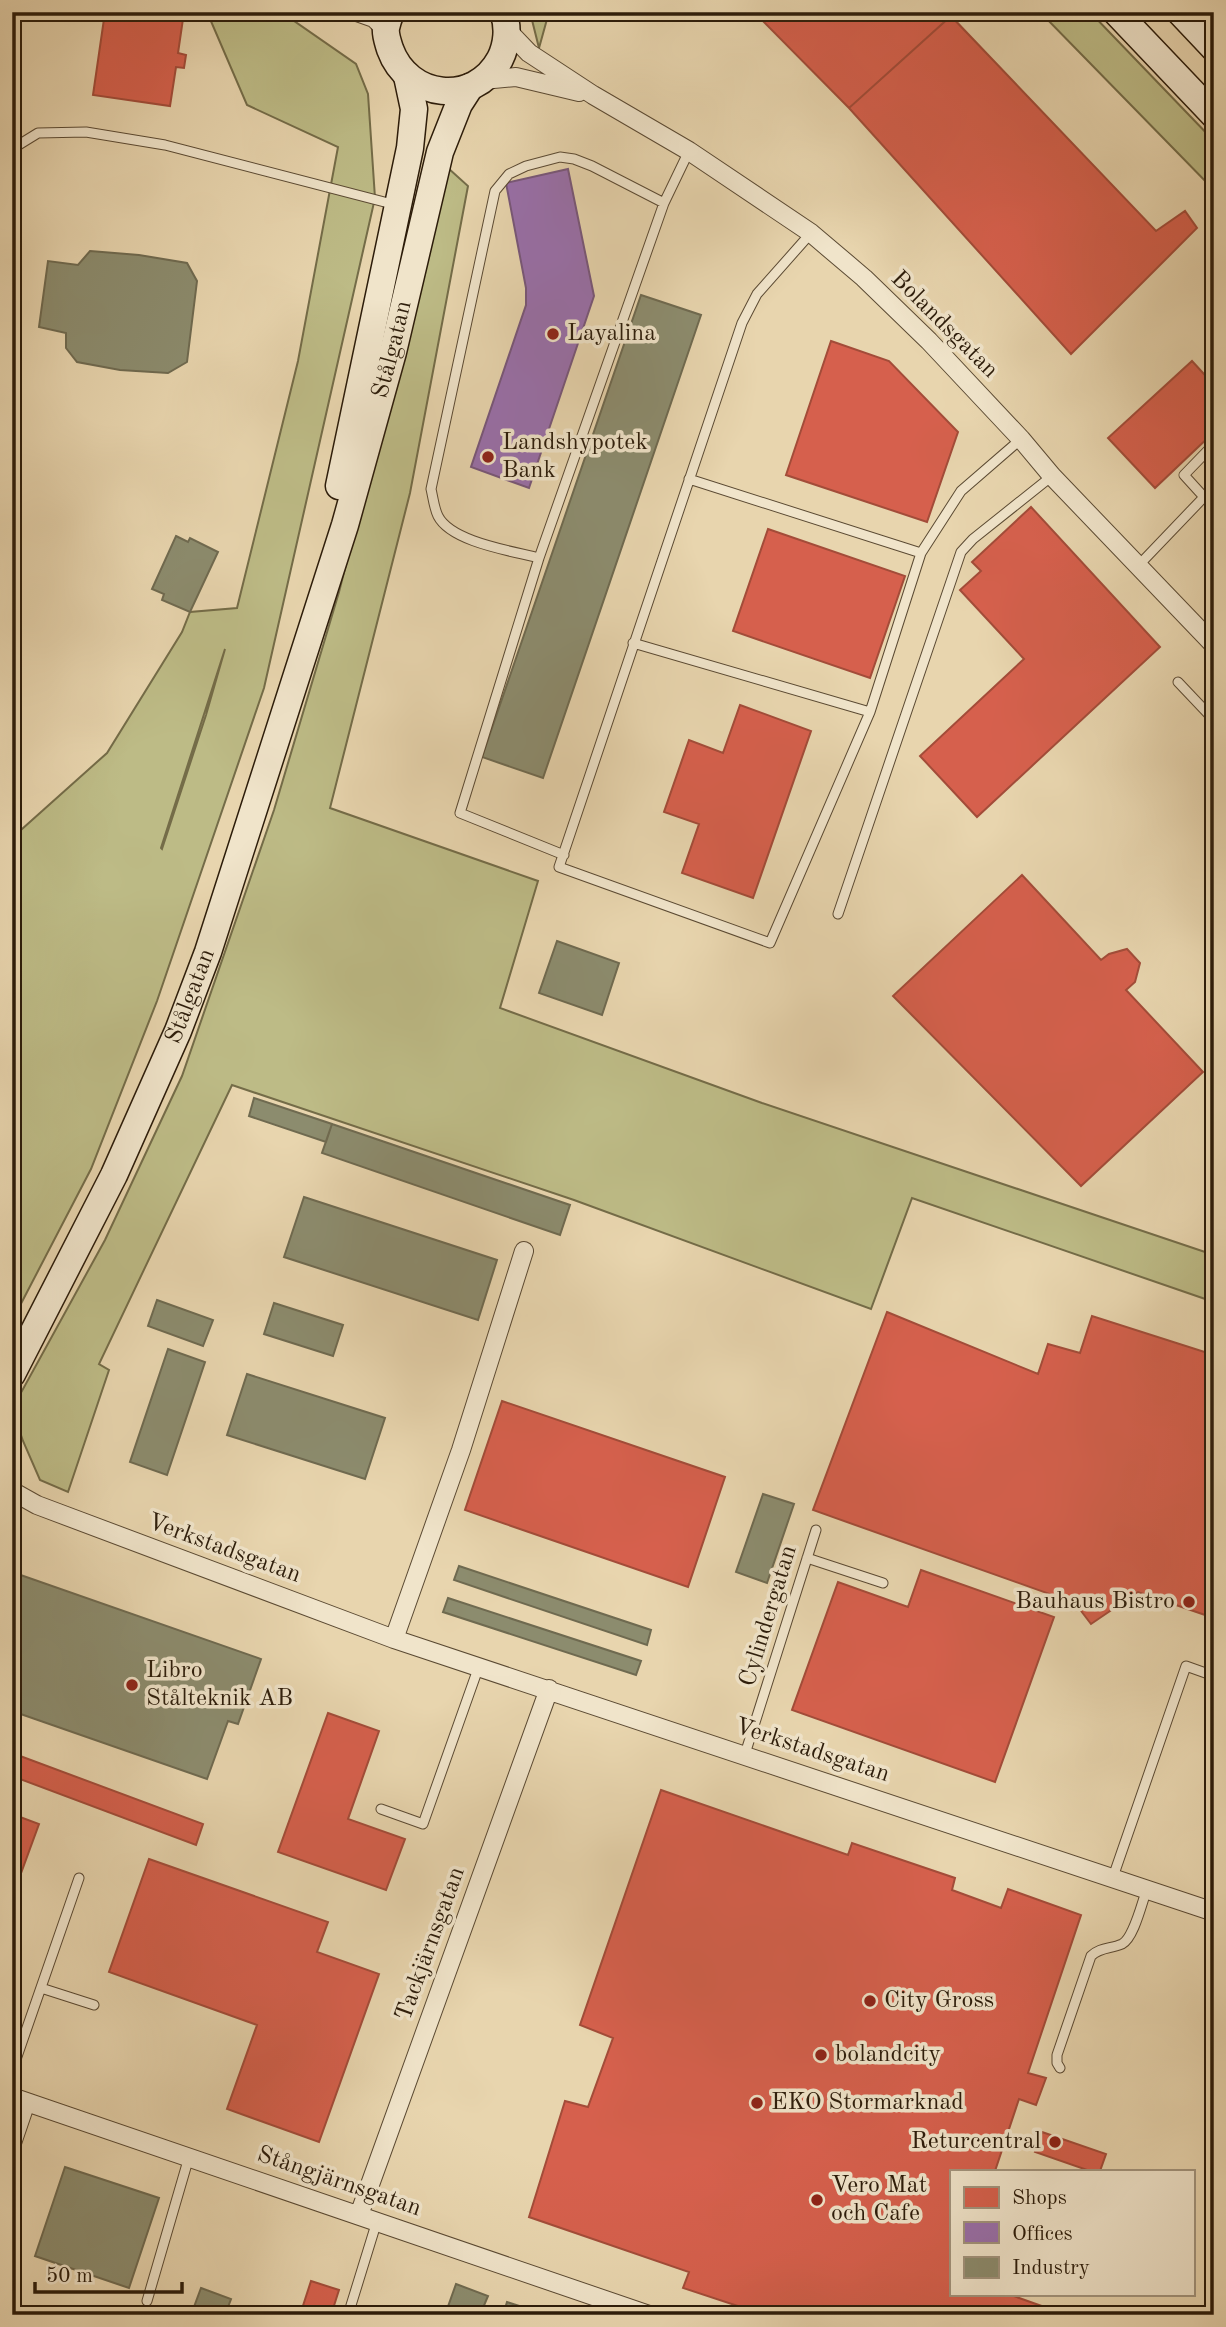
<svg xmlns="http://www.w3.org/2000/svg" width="1226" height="2327" font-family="'Old Standard TT',serif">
<rect width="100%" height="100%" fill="#e8d5ae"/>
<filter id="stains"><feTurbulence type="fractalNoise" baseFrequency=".00286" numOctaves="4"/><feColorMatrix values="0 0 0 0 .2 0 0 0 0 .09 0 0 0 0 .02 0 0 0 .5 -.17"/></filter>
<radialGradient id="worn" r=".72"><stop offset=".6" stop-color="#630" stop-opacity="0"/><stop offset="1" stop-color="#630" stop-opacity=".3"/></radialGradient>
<path fill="#bdbb86" stroke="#746c48" stroke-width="2" fill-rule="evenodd" d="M207,12H273L294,21L356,64L368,94L375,198L264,688L157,1001L91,1169L12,1321V838L107,753L182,632L190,612L237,608L298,361L338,147L247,105ZM225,649L206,715L162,849L161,848Z
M530,12H549L539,48Z
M1040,12H1090L1214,141V190Z
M448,168L468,186L410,493L330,808L538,881L500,1008L762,1103L1214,1255V1302L912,1198L871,1309L574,1200L232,1085L99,1364L109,1370L68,1492L40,1480L23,1441L12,1409L105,1240L182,1076L274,810L339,592Z"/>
<path fill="#d6604d" stroke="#a34c39" stroke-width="2" d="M105,12H184L178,53L186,55L184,68L176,67L170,106L93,95Z
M754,12H947L1156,231L1185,211L1197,228L1071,354L849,108Z
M951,16L1156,231L1185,211L1197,228L1071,354L849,108Z
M831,341L889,361L958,432L927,522L786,475Z
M1192,361L1214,385V432L1155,488L1108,438Z
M1031,507L1160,647L977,817L920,756L1024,659L960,590L981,571L972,562Z
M768,529L905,576L870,678L733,631Z
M740,705L811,731L753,898L682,873L699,824L664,812L689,740L723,753Z
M1022,875L1101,960L1109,954L1127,949L1140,963L1135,982L1126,990L1203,1072L1081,1186L893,996Z
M887,1312L1038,1374L1048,1344L1080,1353L1092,1316L1214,1355V1618L1138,1592L1091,1624L1075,1603L813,1510Z
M502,1401L725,1477L688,1587L465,1510Z
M921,1570L1054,1617L995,1782L792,1710L838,1582L908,1607Z
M328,1713L379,1731L348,1819L405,1839L386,1890L278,1852Z
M12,1753L203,1824L196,1845L12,1776Z
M661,1790L848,1855L852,1843L955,1878L952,1890L1001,1908L1008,1889L1081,1915L1028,2073L1046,2078L1036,2105L1019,2099L995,2171H951V2294H1008L1067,2315H765L683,2288L689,2272L529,2217L565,2101L588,2107L613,2038L580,2025Z
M12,1814L39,1824L20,1876L12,1873Z
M149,1859L328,1922L317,1952L379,1974L319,2142L227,2109L257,2025L109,1972Z
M1042,2132L1106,2154L1100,2171H1090L1035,2152Z
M311,2281L339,2290L331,2315H300Z"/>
<path fill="#9970ab" stroke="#78577b" stroke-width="2" d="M568,169L594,296L529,488L471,467L526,305V288L506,183Z"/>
<path fill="#8c8c6e" stroke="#6f6a50" stroke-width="2" d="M90,251L139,255L187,263L197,281L187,362L168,373L120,370L77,362L66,348V333L39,327L48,261L78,265Z
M641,295L701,315L543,778L482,757Z
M176,536L188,542L190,538L218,552L190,612L162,600L164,594L152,589Z
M557,941L619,963L602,1015L539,993Z
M254,1098L332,1124L326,1142L249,1116Z
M332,1124L570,1205L560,1235L322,1153Z
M304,1197L497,1260L478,1320L284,1257Z
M157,1300L213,1320L203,1346L148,1326Z
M274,1303L343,1325L333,1356L264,1334Z
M168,1349L205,1362L167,1475L130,1462Z
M247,1374L385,1418L365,1479L227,1435Z
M763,1494L794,1504L767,1583L736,1572Z
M459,1566L651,1630L647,1645L454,1580Z
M12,1572L261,1659L238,1724L228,1721L207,1779L12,1711Z
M448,1598L641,1661L636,1675L443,1612Z
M65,2167L159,2198L129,2288L35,2256Z
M456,2284L488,2296L480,2315H445Z
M201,2288L231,2299L225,2315H191Z
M507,2302L544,2314V2315H503Z"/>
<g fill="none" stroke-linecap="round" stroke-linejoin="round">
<g stroke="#5b4a33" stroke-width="11">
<path id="service" d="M12,149L38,133L86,132L165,145L396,205
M664,203L592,166L574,159L560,157L526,166L509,174L495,191L431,489C433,497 434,508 438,516C451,542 512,551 539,558L664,203L689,151
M811,233L757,294L742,323L559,867L770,943L870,712L921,553
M689,479L921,553L961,491L1021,439
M1204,497L1184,475L1214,444
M539,558L460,813L564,855
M1138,566L1204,497L1214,507
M633,643L870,712
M1178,682L1214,720
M838,914L961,552L973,539L1052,476
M807,1558L883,1583
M745,1754L816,1530
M381,1809L423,1824L479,1666
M1113,1877L1186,1666L1214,1676
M41,1988L94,2005
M1060,2068L1057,2063V2055L1091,1956C1100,1947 1111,1949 1122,1944C1134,1938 1142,1902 1147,1889
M12,2071L79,1878
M147,2301L189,2157
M348,2315L377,2221"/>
</g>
<g stroke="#5b4a33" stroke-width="20">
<path id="minor" d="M357,12L374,18L386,30
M507,30L529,53L593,95L689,151L811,233L864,278L929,341L1021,439L1052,476L1214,645
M483,80L516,77L579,92
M12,1491L37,1505L394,1639L1214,1912
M394,1639L461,1450L524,1251
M12,2097L649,2315
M12,2143L26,2102
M359,2215L549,1689"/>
</g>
<g stroke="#2c1c0a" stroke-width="29">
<g id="secondary">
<path d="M391,12C389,17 387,23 386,28C385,35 388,42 390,49C408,99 474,107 500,59C507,45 509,27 503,12"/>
<path d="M1116,12L1214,115"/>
<path d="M1180,12L1214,48"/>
<path d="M339,486L410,148L414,109L407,76"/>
<path id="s1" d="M12,1374L114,1175L178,1031L208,952L345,525L393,352L440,152L459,104L470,87"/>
</g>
</g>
<use href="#service" stroke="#f0e4ca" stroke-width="9"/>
<use href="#minor" stroke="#f0e4ca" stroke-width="18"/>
<use href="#secondary" stroke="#f0e4ca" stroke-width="26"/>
</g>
<g fill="#8f2418" stroke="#f0e4ca" stroke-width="2.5">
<circle cx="553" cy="334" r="7"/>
<circle cx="488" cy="457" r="7"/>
<circle cx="1189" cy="1602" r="7"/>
<circle cx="132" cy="1685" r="7"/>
<circle cx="870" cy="2001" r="7"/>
<circle cx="821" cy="2055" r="7"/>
<circle cx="757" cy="2103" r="7"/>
<circle cx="1055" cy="2142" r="7"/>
<circle cx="817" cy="2200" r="7"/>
</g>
<g text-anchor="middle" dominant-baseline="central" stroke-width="7" stroke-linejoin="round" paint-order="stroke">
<g font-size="24" fill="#2c1c0a" stroke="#f0e4ca">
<text transform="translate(944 325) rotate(45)">Bolandsgatan</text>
<text stroke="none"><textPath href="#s1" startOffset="1096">Stålgatan</textPath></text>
<text stroke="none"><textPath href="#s1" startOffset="418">Stålgatan</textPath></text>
<text transform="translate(224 1549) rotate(20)">Verkstadsgatan</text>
<text transform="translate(769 1616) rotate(-73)">Cylindergatan</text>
<text transform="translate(812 1751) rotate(18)">Verkstadsgatan</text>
<text transform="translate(431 1944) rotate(-70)">Tackjärnsgatan</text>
<text transform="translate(339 2182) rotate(19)">Stångjärnsgatan</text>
</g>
<g font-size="24" fill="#2c1c0a" stroke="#f0e4ca" text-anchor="start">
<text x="567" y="334">Layalina</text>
<text x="502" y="443">Landshypotek<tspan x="502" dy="28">Bank</tspan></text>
<text x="1175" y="1602" text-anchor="end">Bauhaus Bistro</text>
<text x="146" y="1671">Libro<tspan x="146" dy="28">Stålteknik AB</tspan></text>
<text x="884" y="2001">City Gross</text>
<text x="835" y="2055">bolandcity</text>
<text x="771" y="2103">EKO Stormarknad</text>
<text x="1041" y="2142" text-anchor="end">Returcentral</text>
<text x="831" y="2186">Vero Mat<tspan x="831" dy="28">och Cafe</tspan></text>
</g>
</g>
<rect width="1226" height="2327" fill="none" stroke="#e8d5ae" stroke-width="42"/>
<rect x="14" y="14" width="1198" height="2299" fill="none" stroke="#2c1c0a" stroke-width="3.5"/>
<rect x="21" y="21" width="1184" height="2285" fill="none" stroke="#2c1c0a" stroke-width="2"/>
<rect x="950" y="2170" width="245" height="126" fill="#f0e4ca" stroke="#a2947d" stroke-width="2"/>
<rect x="964" y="2187" width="35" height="21" fill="#d6604d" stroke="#a2947d" stroke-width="2"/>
<text x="1012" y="2204" font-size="21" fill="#2c1c0a">Shops</text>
<rect x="964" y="2222" width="35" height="21" fill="#9970ab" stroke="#a2947d" stroke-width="2"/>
<text x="1012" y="2240" font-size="21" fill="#2c1c0a">Offices</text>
<rect x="964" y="2257" width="35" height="21" fill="#8c8c6e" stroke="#a2947d" stroke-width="2"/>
<text x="1012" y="2274" font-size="21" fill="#2c1c0a">Industry</text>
<path d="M35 2282v10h147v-10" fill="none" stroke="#2c1c0a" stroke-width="3.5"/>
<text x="46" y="2282" font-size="21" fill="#2c1c0a" stroke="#f0e4ca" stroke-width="5" paint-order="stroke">50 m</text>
<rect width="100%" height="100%" filter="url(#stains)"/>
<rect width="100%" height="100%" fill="url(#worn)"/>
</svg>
